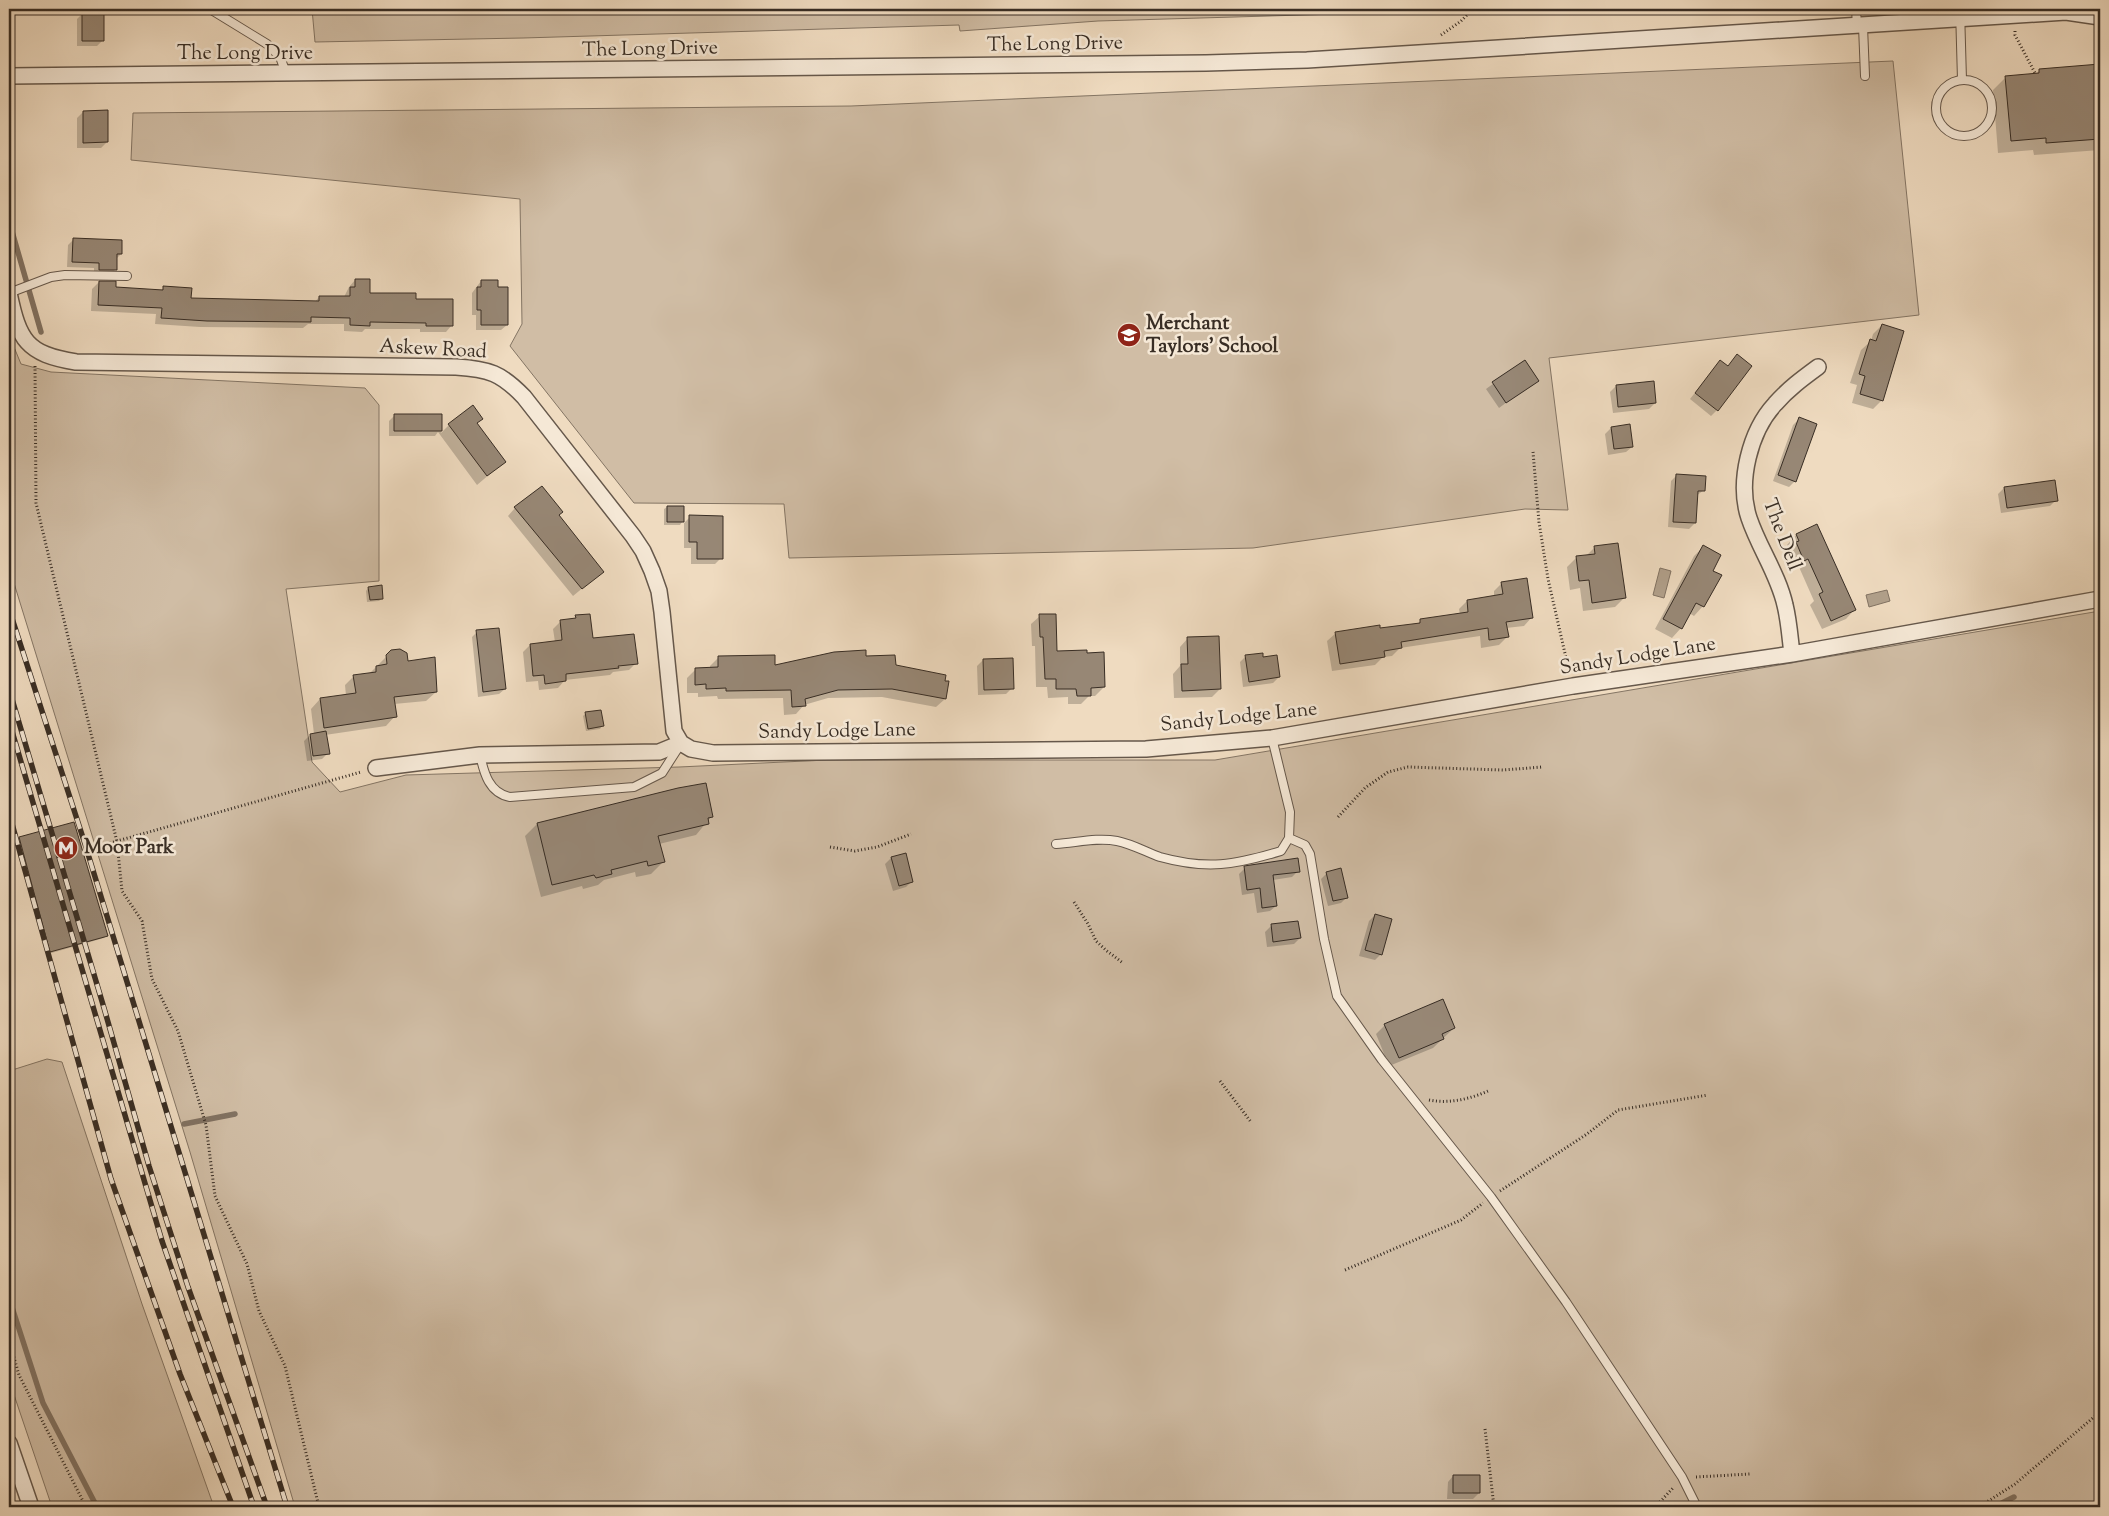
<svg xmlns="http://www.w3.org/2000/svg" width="2109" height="1516" font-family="'Sorts Mill Goudy',serif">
<rect width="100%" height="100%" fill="#efdbc0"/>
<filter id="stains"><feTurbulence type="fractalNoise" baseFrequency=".004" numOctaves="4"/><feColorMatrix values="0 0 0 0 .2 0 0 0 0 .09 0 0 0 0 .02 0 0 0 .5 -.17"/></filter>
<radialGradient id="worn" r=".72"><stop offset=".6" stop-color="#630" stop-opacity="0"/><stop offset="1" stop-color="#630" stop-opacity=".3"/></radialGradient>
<path fill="#d0bda5" stroke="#847564" d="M312,9H1507L1098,21L960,31L959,25L523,38L315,42Z
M1893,61L1919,315L1549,358L1568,510L1525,509L1253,548L789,558L784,504L634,503L510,346L522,324L520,199L131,160L133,113L851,106Z
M9,335L21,364L51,372L365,388L379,405V581L286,589L312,762L340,792L406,775L679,767L826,760H1215L2100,611V1507H295L190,1152L9,567Z
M47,1059L62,1062L142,1304L214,1507H52L9,1380V1071Z"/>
<path fill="#b1a08b" stroke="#817262" d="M1660,568L1671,571L1664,598L1653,595Z
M1887,590L1890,601L1869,607L1866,595Z"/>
<path fill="#0003" d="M83,13L103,40L97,46H77V19Z
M2100,65V150L2034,155L2033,150L1998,153L1993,90L2006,77L2035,75L2040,70Z
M83,112L107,142L101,148H77V118Z
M74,239L121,254L116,259L115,270L109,276L94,275V268L67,267L68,245Z
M355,280L369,295L414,300L452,325L446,332H420V329H365L362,332L344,331V324H308L303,328L200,327L155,324L156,314L91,311L92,289L99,282L115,289L160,291L164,288L190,300L314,303L319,297H344L349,287Z
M481,281L497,288L507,325L501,330H476V315H472V293Z
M1882,325V400L1873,409L1852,403L1857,385L1850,383L1861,350L1871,341L1873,334Z
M1524,361L1537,380L1499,408L1486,389Z
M1720,361L1727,367L1717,410L1711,416L1690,399Z
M1616,386L1655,403L1649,409L1613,413L1610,392Z
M395,415H441V433L449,425L476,424L504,462L477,485L438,432L435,436H389V421Z
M1799,419L1795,481L1789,487L1773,481L1793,425Z
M1629,426L1632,447L1626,452L1608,455L1605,434L1611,428Z
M1677,475L1704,490L1696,496L1695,523L1689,529L1668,527L1671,481Z
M2004,488L2056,500L2050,506L2001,513L1998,494Z
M667,507L682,522L680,525H664V509Z
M515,508L558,515L602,572L573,596L508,516Z
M690,517L721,558L715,564H691V548H684V523Z
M1817,526L1855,609L1846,619L1822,629L1810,605L1814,601L1799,567L1795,569L1788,553L1790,550L1787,545L1796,535Z
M1595,547L1624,598L1615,607L1583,611L1580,588L1570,590L1567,567L1576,558L1586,556Z
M1703,547L1711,571L1703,606L1694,616L1689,613L1681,628L1672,638L1655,629L1694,556Z
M1502,583L1532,617L1524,626L1506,628L1507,637L1499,645L1481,648L1480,636L1400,648L1392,656L1383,657L1375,665L1332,671L1327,641L1336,633L1379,630L1417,624L1421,621L1460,615L1459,609L1467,601L1494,596V591Z
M368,588L382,598L379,601L367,602L366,591Z
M1040,616L1056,652L1104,687L1095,696H1089L1081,704H1068V697L1048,698L1047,687H1036L1035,646H1032L1031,624Z
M576,617L592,640L636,663L629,670L613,672L610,675L565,680L558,688L539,690L538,681L526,682L523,652L530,645L555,642L553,629L560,622L572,620Z
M477,632L505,689L499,694L478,697L472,637Z
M1188,638L1220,689L1212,697L1174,698L1173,674L1180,666V647Z
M392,651L407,662L434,659L436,692L426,701L394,704L395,716L386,726L325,735L328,753L322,759L307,761L304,741L310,735L314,734L311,709L320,699L346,696L345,685L354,676L369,674Z
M1246,656L1262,658L1279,677L1273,683L1243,687L1240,662Z
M864,657L894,666L945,699L936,707L882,697L828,698L804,705L796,714L784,715L783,698L718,699L717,696L698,697V693H687V678L696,669H710V666L718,658L774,667Z
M983,660L1012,688L1006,694L978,695L977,666Z
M586,713L602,726L600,729L586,731L583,716Z
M711,817L696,835L659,844L663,862L651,874L636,877L635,872L604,880L598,885L583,889L582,886L541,897L525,836L537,824Z
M20,838L107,935L104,938L48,954L17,841Z
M905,855L912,881L906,887L893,891L885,864L891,858Z
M1245,868L1298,871L1292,877L1273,880L1276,906L1270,911L1257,913L1254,893L1242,895L1239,874Z
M1327,873L1347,897L1341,903L1328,906L1321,879Z
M1375,915L1381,954L1375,960L1359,956L1369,921Z
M1271,926L1300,938L1294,944L1267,947L1265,932Z
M1385,1025L1454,1028L1433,1048L1389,1066L1376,1034Z
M1453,1476L1479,1493L1473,1499H1447L1448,1482Z"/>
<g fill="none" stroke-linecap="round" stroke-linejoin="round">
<path stroke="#817262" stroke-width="5.5" d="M9,221L41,332
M184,1124L235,1114
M9,1298L43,1403L97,1507
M1994,1507L2014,1497"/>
</g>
<path fill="#978775" stroke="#382d24" d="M104,11V41H82V12Z
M2100,64V139L2046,143V138L2011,141L2005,76L2039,73V69Z
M108,110V142L83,143V111Z
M73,238L122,240V254H117V270H99V263L72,262Z
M355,279H370V293H416V299H453V326H426V323L370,322V326L350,325V318L311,317V322L207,321L161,318L162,308L98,305L99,281H116V287L163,290V286L192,288L191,298L319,301V296H350V287H355Z
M481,280H498V287H508V325H481V310H477V287H481Z
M1882,324L1904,331L1883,401L1860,394L1865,376L1859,374L1870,339L1876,341Z
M1737,354L1752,366L1718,411L1695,393L1720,360L1728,366Z
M1525,360L1539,381L1506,403L1492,382Z
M1654,381L1656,403L1618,407L1616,385Z
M473,405L483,419L477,423L506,462L487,476L448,424Z
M394,414H442V431H394Z
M1799,417L1817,424L1796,482L1778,475Z
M1630,424L1633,447L1614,449L1611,427Z
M1676,474L1706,476L1705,491H1698L1696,523L1673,522Z
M2055,480L2058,501L2007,508L2004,487Z
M542,486L563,512L559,515L604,572L582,589L514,507Z
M667,506H684V522H667Z
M689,515L723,516V559H697V542H689Z
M1817,524L1856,610L1831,621L1819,594L1823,592L1808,559L1804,561L1796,542L1799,541L1796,534Z
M1618,543L1626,598L1592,603L1589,580L1579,581L1576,556L1595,554L1594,546Z
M1703,545L1721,555L1713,571L1722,575L1704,607L1696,603L1682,629L1663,619Z
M1527,578L1533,618L1506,622L1509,637L1489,640L1488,628L1401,642L1402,648L1384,651L1385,657L1340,664L1335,632L1380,625V628L1420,623V619L1468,612L1467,600L1503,594L1501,582Z
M382,585L383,599L370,600L368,587Z
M590,614L593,638L634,634L638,664L618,666L619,668L566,674V681L545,684L544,675L533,676L530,644L562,640L560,620L576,618L575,615Z
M1039,614H1056L1057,651L1087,650V653L1104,652L1105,687L1091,688V696H1077L1076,689H1056V679H1045L1043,637H1040Z
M499,628L506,689L483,692L476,630Z
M1219,636L1221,689L1182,691L1181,664H1188L1187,637Z
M400,649L407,653L408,661L435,657L437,692L394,697L397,717L324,728L320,698L356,693L353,675L376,672V666L387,664L386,655L391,650Z
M866,650V656L895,655L896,665L946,675L945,681H949L946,699L892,689L838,690L805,699L806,706L792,707L791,690L726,691V688L706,689V684L695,685V668L718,667V656L775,655V665L834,652Z
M1263,653V657L1277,655L1280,677L1249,682L1245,655Z
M1013,658L1014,689L984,690L983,659Z
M601,710L604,726L588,729L585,712Z
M326,731L330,754L313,756L310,734Z
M706,783L713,817L708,818L709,824L658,836L665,862L648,866L647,861L611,870L612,874L596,878L594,875L552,885L537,823L678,788Z
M74,822L108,936L50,952L19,837Z
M906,853L913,882L899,886L891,857Z
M1298,858L1300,872L1273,875L1277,906L1262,908L1260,888L1247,890L1244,866Z
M1341,868L1348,898L1333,901L1326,872Z
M1375,914L1392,919L1382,955L1365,950Z
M1298,921L1301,938L1273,942L1271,924Z
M1443,999L1455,1028L1442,1034L1444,1039L1399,1058L1384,1024Z
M1453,1475H1480V1493H1453Z"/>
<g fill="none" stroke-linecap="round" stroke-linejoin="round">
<g stroke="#66584b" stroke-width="10">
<path id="lane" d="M210,9L267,44L280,57L286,73
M1856,9L1857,26
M1960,9L1962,80
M1863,26L1865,76
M1936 108a28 28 0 1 1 56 0a28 28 0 1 1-56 0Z
M9,293L51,277L65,275L127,276
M480,755C484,773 489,793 510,797L634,787L662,773L680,745
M1289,838L1305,845L1310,854L1324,939L1337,996L1382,1060L1491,1197L1566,1302L1682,1477L1697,1507
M1056,844C1075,843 1097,837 1117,841C1132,844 1146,852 1160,857C1207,870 1235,865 1281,851L1289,838L1290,812L1272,738"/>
</g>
<g stroke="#66584b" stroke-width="18">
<path id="street" d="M9,76L1206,63L1307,60L2066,12L2100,17
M9,293C19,340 26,354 76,362L456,367C489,369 501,373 524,397L633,536L643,551L652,571L659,591L662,612L674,731L681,743
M1792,654C1790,638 1789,621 1785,605C1778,574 1759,548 1749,518C1737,482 1750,431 1775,404C1788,389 1803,378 1818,367
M376,768L480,755L659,752L681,743L691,749L713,753L1146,749L1272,738L1573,686L1792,654L2100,599
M9,1443L31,1507"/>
</g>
<path stroke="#382d24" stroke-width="3" stroke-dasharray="1 2.5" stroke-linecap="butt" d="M2015,31V35L2035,73
M1441,35L1461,21L1473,9
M35,366L36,503L117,842L122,891L142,921L152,979L178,1031L206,1125L215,1196L247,1264L259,1311L285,1366L319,1507
M1533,452L1539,522L1548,579L1569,671
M1338,817L1365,788L1388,772L1408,767L1503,770L1542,767
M103,845L361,772
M830,847L855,851L877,847L911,834
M1074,902L1088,924L1096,941L1107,951L1123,963
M1220,1081L1251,1122
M1429,1100C1449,1104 1470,1099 1488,1091
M1500,1191L1587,1134L1618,1110L1708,1095
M1345,1270L1461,1220L1483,1203
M9,1340L19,1375L86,1507
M1485,1429L1494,1507
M1696,1477L1750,1474
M1655,1507L1674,1487
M1979,1507L2015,1484L2100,1412"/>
<use href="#lane" stroke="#f5e8d6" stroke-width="8"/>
<use href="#street" stroke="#f5e8d6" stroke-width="15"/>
<g stroke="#382d24" stroke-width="5.5">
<path id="rail" d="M9,609L85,844L287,1507
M9,689L104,1008L149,1166L188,1287L267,1507
M9,721L162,1241L254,1507
M9,813L111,1179L180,1374L233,1507"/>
</g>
<use href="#rail" stroke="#f5e8d6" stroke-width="4" stroke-dasharray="11" stroke-linecap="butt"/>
</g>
<defs>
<g id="school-disc" transform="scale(1.25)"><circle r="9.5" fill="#8f2418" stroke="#f5e8d6"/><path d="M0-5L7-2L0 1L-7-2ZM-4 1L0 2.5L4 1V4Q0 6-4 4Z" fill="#fff"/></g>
<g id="metro-disc" transform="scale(1.25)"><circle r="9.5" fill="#8f2418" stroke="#f5e8d6"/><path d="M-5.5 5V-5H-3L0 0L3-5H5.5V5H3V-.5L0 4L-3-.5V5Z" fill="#fff"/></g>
</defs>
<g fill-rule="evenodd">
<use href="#school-disc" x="1129" y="335"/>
<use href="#metro-disc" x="66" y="848"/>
</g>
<g text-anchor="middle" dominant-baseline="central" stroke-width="5" stroke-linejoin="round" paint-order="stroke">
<g font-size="20" fill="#382d24" stroke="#f5e8d6">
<text transform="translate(1055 45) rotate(-1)">The Long Drive</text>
<text transform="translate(650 50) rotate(-1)">The Long Drive</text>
<text x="245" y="54">The Long Drive</text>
<text transform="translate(433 350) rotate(3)">Askew Road</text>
<text transform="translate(1781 535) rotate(69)">The Dell</text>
<text transform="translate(1638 657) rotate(-9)">Sandy Lodge Lane</text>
<text transform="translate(1239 718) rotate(-6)">Sandy Lodge Lane</text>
<text transform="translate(837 732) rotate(-1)">Sandy Lodge Lane</text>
</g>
<g font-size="20" font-weight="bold" fill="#382d24" stroke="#f5e8d6" text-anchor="start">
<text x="1146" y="324">Merchant<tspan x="1146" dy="23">Taylors' School</tspan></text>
<text x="84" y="848">Moor Park</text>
</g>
</g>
<rect width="2109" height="1516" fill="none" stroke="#efdbc0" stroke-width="30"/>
<rect x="10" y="10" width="2089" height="1496" fill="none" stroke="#382d24" stroke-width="2.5"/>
<rect x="15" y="15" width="2079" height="1486" fill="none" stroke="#382d24"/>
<rect width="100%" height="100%" filter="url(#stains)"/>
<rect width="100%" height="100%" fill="url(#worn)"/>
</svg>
